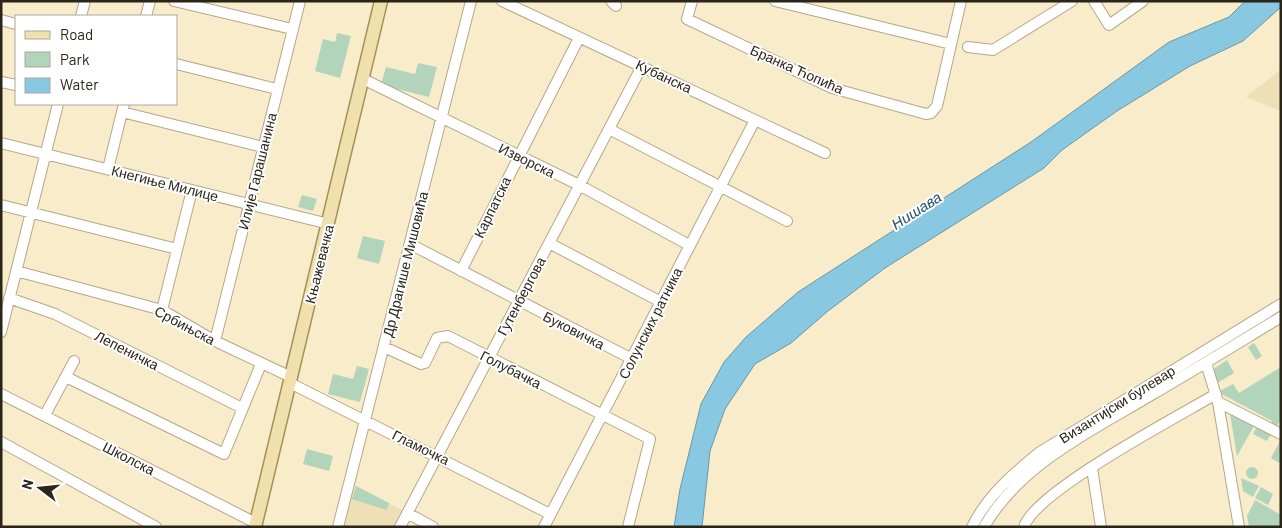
<svg xmlns="http://www.w3.org/2000/svg" width="1282" height="528" font-family="Barlow,sans-serif">
<rect width="100%" height="100%" fill="#f8eccb"/>
<path fill="#eedfb7" d="M1281,69V111L1246,97Z
M351,483L403,511L395,527H341Z"/>
<path fill="#b1d4bb" d="M337,33L351,36L340,78L315,71L323,39L335,42Z
M418,63L437,67L429,97L381,85L386,67L415,74Z
M302,195L317,199L313,211L298,207Z
M363,236L385,241L379,264L357,258Z
M1254,343L1262,356L1256,360L1248,347Z
M1227,360L1234,373L1214,385L1209,372Z
M357,366L369,369L360,402L328,394L333,374L353,379Z
M1281,367V419L1274,431L1268,429L1272,421L1218,392L1233,384L1239,393Z
M1230,414L1254,426L1237,456Z
M1257,426L1271,434L1267,441L1253,434Z
M1281,426V464L1271,458L1280,441L1277,432Z
M307,449L333,456L329,471L303,464Z
M1246 473a6 6 0 1 1 12 0a6 6 0 1 1-12 0Z
M1241,478L1259,486L1253,497L1243,491Z
M356,486L389,503L387,510L352,499Z
M1261,487L1273,494L1268,505L1255,498Z
M1255,500L1281,515L1280,527H1249L1247,516Z"/>
<path fill="#88c8e1" stroke="#6c97a5" d="M1245,1H1281V7L1243,41L1190,66L1117,111L1062,150L1044,168L885,268L828,311L791,343L755,364L725,409L710,451L702,527H674L680,489L701,404L724,362L746,337L798,292L1031,142L1169,42L1229,17Z"/>
<g fill="none" stroke-linecap="round" stroke-linejoin="round">
<g stroke="#b5a889" stroke-width="12">
<path id="minor" d="M174,1L292,29
M502,1L825,153
M611,1L616,6
M692,1L687,19L832,88L926,114L931,113L937,106L961,1
M775,1L951,44
M1094,1L1109,25L1143,1
M81,16L85,1
M146,16L150,1
M1,20L16,24
M968,47L993,50L1072,1
M176,64L277,89
M363,79L579,185L689,245
M1,82L16,85
M122,112L263,147
M609,129L787,221
M1,143L329,224
M108,169L124,104
M1,205L177,249
M549,243L661,302
M410,244L632,359
M16,271L162,310L215,341L291,377
M461,271L579,38
M9,298L55,314L242,408
M162,310L192,190
M1,332L58,104
M215,341L300,1
M384,347L421,364L425,363L437,338L448,336L650,439L628,527
M1206,363L1218,402L1239,527
M66,377L224,454L261,364
M290,383L550,514
M1,394L256,523
M1218,402L1281,434
M45,415L74,361
M1,442L156,527
M1092,468L1101,527
M407,513L433,527
M338,527L471,1
M400,527L642,66
M544,527L755,120
M972,527C987,496 1014,473 1040,452L1281,304
M984,527C1020,464 1093,430 1153,394C1196,369 1238,343 1281,317
M1024,527C1034,492 1179,416 1216,394"/>
</g>
<g stroke="#a49156" stroke-width="15">
<path id="major" d="M255,527L381,1"/>
</g>
<use href="#minor" stroke="#fff" stroke-width="10"/>
<use href="#major" stroke="#f0e0ad" stroke-width="12"/>
</g>
<g text-anchor="middle" dominant-baseline="central" stroke-width="4" stroke-linejoin="round" paint-order="stroke">
<g font-size="14" fill="#2a2519" stroke="#fff">
<text transform="translate(797 69) rotate(24)">Бранка Ћопића</text>
<text transform="translate(664 76) rotate(25)">Кубанска</text>
<text transform="translate(527 160) rotate(26)">Изворска</text>
<text transform="translate(257 171) rotate(-76)">Илије Гарашанина</text>
<text transform="translate(165 183) rotate(14)">Кнегиње Милице</text>
<text transform="translate(492 207) rotate(-64)">Карпатска</text>
<text transform="translate(319 264) rotate(-76)">Књажевачка</text>
<text transform="translate(405 264) rotate(-76)">Др Драгише Мишовића</text>
<text transform="translate(521 296) rotate(-62)">Гутенбергова</text>
<text transform="translate(650 323) rotate(-63)">Солунских ратника</text>
<text transform="translate(185 325) rotate(28)">Србињска</text>
<text transform="translate(574 330) rotate(27)">Буковичка</text>
<text transform="translate(127 350) rotate(27)">Лепеничка</text>
<text transform="translate(511 369) rotate(27)">Голубачка</text>
<text transform="translate(1117 404) rotate(-32)">Византијски булевар</text>
<text transform="translate(421 447) rotate(26)">Гламочка</text>
<text transform="translate(129 458) rotate(27)">Школска</text>
</g>
<g font-size="15" font-style="italic" fill="#225567" stroke="#fff">
<text transform="translate(916 210) rotate(-33)">Нишава</text>
</g>
</g>
<rect width="1282" height="528" fill="none" stroke="#2a2519" stroke-width="5"/>
<rect x="15" y="15" width="162" height="90" fill="#ffffff" stroke="#aaa8a3"/>
<rect x="25" y="31" width="25" height="8" fill="#f0e0ad" stroke="#aaa8a3"/>
<text x="60" y="40" font-size="15" fill="#2a2519">Road</text>
<rect x="25" y="52" width="25" height="15" fill="#b1d4bb" stroke="#aaa8a3"/>
<text x="60" y="65" font-size="15" fill="#2a2519">Park</text>
<rect x="25" y="78" width="25" height="15" fill="#88c8e1" stroke="#aaa8a3"/>
<text x="60" y="90" font-size="15" fill="#2a2519">Water</text>
<g transform="translate(40 488) rotate(286)" stroke="#ffffff" stroke-width="4" paint-order="stroke">
<path d="M0-4L9 19L0 12L-9 19Z" fill="#2a2519"/>
<text y="-8" font-size="14" font-weight="bold" text-anchor="middle" fill="#2a2519">N</text>
</g>
</svg>
